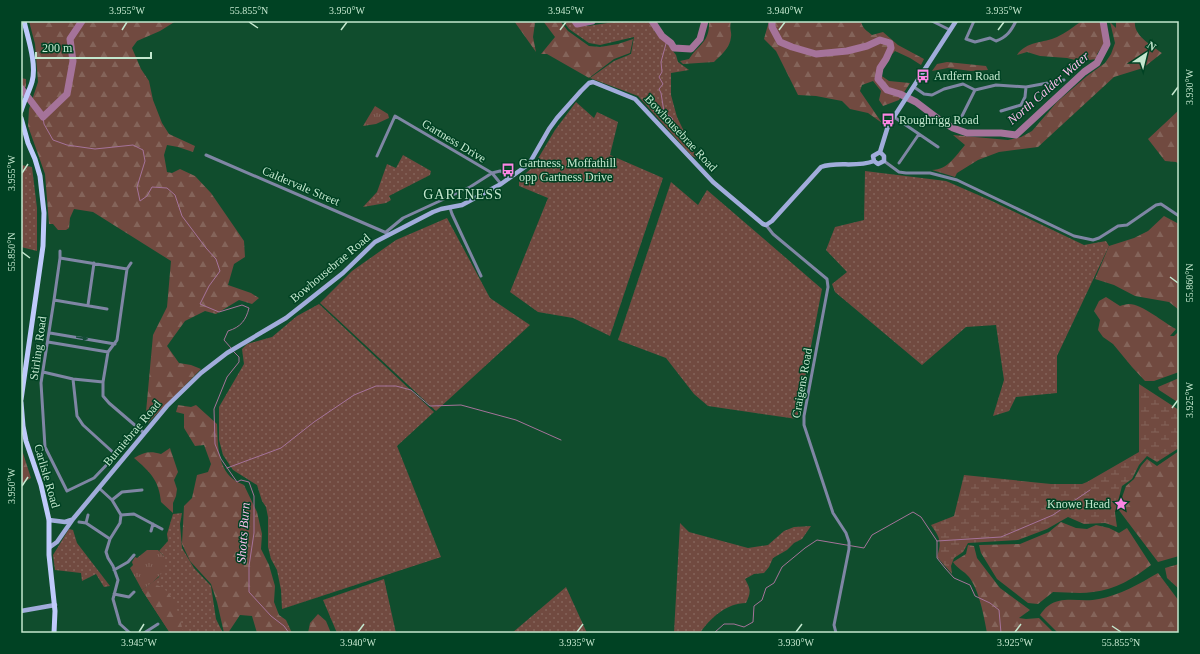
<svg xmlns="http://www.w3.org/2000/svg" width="1200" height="654" font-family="'Times New Roman',serif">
<defs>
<pattern id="grass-dots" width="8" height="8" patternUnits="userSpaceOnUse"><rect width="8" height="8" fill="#714a40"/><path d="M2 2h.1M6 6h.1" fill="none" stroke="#84645a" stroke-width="1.8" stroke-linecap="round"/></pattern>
<pattern id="forest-firs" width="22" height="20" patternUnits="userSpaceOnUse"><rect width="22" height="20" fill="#714a40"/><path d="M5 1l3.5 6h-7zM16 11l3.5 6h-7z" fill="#84645a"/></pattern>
<pattern id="wetland-marsh" width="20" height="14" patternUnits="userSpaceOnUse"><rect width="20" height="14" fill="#714a40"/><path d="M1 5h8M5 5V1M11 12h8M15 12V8" fill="none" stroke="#84645a"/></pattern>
<pattern id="park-tufts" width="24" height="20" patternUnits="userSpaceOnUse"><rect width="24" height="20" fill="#714a40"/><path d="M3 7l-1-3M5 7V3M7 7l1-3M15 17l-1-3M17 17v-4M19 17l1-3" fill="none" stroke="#84645a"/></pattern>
</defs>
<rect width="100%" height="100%" fill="#104d2d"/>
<path fill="url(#grass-dots)" d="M563,21H571L588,26L620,21H647L652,25L655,32L669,46L676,55L678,62L689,70L671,73V95L677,117L697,158L692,156L638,96L590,78L614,61L631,54L634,37L600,45L589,43L569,29Z
M576,102L594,118L597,112L618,122L610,155L663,178L610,336L573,318L538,312L510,292L548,198L519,186V179L533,167L555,130Z
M403,155L431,171L430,175L389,196L391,200L386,203L363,207L377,192L387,164L396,168Z
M21,165L32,167L37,208V251L21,247Z
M865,171L946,181L992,201L1084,245L1106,241L1109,246L1057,356V393L1016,397L1009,411L993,416L1004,380L996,325L966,327L922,365L835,292L832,284L847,272L826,250L835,227L864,220Z
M671,182L698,205L707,190L822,289L797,419L708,406L694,394L666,358L618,340Z
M447,218L490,298L530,325L436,411L320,303L352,271L396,240Z
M319,304L434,412L397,446L441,557L282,609L281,590L277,570L271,559L268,547V517L266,507L262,501L257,485L233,470L223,455L219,440V407L244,364L242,349L247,344L272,337L297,316Z
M182,513L180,524L182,548L194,568L211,586L216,619L223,633H170L142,590L159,577L164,556L159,551L168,541L167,534L173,514Z
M680,523L689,532L748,548L768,545L784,531L794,527L811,526L802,539L794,543L787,550L773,558L769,567L764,573L754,574L745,579C751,590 751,592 746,603C727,603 710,618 700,633H674Z
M69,529L73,530L77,543L110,586L104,587L96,574L82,581L81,573L55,570L53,555Z
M384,579L396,633H337L323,600Z
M566,587L587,633H512Z"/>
<path fill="url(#forest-firs)" d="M29,21H176L160,31L137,41L132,48L141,69L149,81L153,100L162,123L169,134L195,146L193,152L178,147L167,145L164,155L167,172L172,173L180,169L195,176L211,193L244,241L245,257L234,264L228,285L251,293L259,298L252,304L239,300L216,314L205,311L185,321L167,346L179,363L191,365L201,369L148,423L146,412L153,335L167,307L171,261L93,212L74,209L70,218L69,228L66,230H58L53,224H49L45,174L28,126L29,109L38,82L35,44Z
M514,21H539L535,23L533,37L536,52Z
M543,21H560L568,31L589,46L600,47L618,44L633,39L630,53L614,59L589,78L547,54H541L555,37Z
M576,21H617L586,24Z
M709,21H731C729,29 732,32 731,37C730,48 721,55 714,62L683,64L680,61L689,59C700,43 710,42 709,21Z
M769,21H861C862,28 867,31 872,35L883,32L898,45L924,59L921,65L910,58L895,51L876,72L889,81L910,83L899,100L883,106L879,100L881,91L873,81L862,85L860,91L882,123L868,113L850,109L842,101L816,96L798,95L776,51L764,39Z
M1082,21H1101L1105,42L1097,54L1098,59L1079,61L1067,58L1040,56L1027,52L1017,55C1026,41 1044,43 1057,37C1066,33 1074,26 1082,21Z
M1116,21H1135C1133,36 1152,45 1162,53L1143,68L1114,77L1038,147L999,152L978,160L957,173L955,177L932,170C948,170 956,155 965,145L953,135L1008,140L1021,137L1032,131L1057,102L1087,76L1105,63L1111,54L1115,43L1110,22L1116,28Z
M947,62L986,66L988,70L971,71L948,68L932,71L937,64Z
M21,78L26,79V86L21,99Z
M1179,110V164L1176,162L1165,161L1148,139Z
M1164,216L1179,224V310L1169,302L1135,296L1114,285L1095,279L1109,246L1134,238L1148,231Z
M1106,297L1120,306C1123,305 1126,304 1129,304C1142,304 1164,323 1176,329L1170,336H1174L1179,331V372L1154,381H1145L1132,367L1113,344L1103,337L1098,330L1100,320L1094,311L1099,301Z
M1179,378V403L1159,390L1158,387Z
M178,405L191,407L196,405L217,424C218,443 217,466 233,479C236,482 241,483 244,485L257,512L262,534L261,549L269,565L275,586L274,602L279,615L286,620L292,633H257L252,616L240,615L228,633H224L217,602L211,584L190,561L182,544L184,506L192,498L197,475L208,472L211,464L204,445L195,446L184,428V414L176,412Z
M21,447L31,478L21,484Z
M170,448L178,472L174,480L177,489L176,496L173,503V513L161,502C159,480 150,472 134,458C144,452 150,451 161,454Z
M1179,451V556L1158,562L1118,509L1126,486L1134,479L1141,466L1147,459L1157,466Z
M1061,522L1076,528L1087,529L1096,525L1109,528L1119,533L1127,528L1151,565C1134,578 1115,590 1093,592C1080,594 1066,592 1053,592L1038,604L1028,603L997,579L981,553L979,545L1020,544L1049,532Z
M968,545L974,546L977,558L1000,588L1030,610L1019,618L1026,619L1039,618L1054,633H987C984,616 979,590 969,577C964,571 958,569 953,562L966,554Z
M1179,564V589L1167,578L1165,568Z
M1158,573L1179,601V633H1058L1040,615C1042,612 1045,608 1048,606C1062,595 1082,603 1099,599C1120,595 1139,584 1158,573Z
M151,584C154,585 158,585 161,587C176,595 179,619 184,633H170L142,590Z
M318,614L326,621L331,633H308L310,623Z"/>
<path fill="url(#wetland-marsh)" d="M1139,384L1179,410V448L1157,462L1147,456L1139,465L1132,479L1122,486L1115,513L1117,527L1105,523L1084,524L1068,517L1047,529L1018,540L968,543L963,552L954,558L951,566L952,574L937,557C942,541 940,538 931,525L954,516L964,475L1051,484H1082L1087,482L1139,452Z"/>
<path fill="url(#park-tufts)" d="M375,106L388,114L389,118L376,124L363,126Z
M147,550H158L164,556V571L153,582L142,590L130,568L133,565L132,562L135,557L137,558Z"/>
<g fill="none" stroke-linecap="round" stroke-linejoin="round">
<path stroke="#a5739a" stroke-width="1" d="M667,40L661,62L662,72L659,77L663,84L659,89L661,93L664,112L672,118L675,127L684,143L692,150
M43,117L44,124L53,140L67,145L95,149L133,145L143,150L145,161L137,187L140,201L147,196L152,187L167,188L175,195L182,216L206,248L216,259L220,271L209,286L200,304L219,312L242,305L249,308C246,320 241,327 228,331L224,340L231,348
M233,351L239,357V362L227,377L214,409L215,444L221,459L237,482L241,480L249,482L254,496V533L249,566V592L271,616L284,626L289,633
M227,468L281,448L314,422L354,395L376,386H396L411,390L430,406L461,405L516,420L561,440
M937,541L1001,537L1053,515L1090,490
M714,633L724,624H734L744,627L753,622L754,606L762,600L766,588L774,583L782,567L805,548L817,540L864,548L872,535L913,512L921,517L937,541V558L945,568L954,578L970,585L975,596L990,603L999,610L1001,633"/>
<path stroke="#a5739a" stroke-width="7" d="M575,21L577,24L592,21
M652,21L662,36L671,43L674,48L691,49L700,39L705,21
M772,21V27L780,42L792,47L816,54L847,51L867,46L880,40L890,43L891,48L886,59L880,68L878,79L887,90L900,94L916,102L941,121L953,128L967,133H1001L1016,135L1084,72L1097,63L1107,44L1103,21
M21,88L43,117L67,94L73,61L70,39L82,21"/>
<path stroke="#7f86a4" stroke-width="3" d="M932,21L950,30
M974,21L966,39L975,42L990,38L996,41C1007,37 1011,31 1016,21
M914,87L924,94L932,95L944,89L963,84L975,90L996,85L1026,87L1064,80
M1001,111L1021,105L1025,97L1026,87
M894,117L938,147
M961,118L975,90
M206,155L389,234
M377,156L395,116L492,173L501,184
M884,161L899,172L906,173H930L957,180L1074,236L1093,240L1099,238L1118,226L1127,225L1156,205L1161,204L1179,216
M899,163L919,134
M450,208L452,214L481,276
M766,225L773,234L827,279L828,287L804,416V425L833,513L846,533L849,542V549L834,625L836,633
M386,232L403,218L470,187L492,173L500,171L513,175
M60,251V258L54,300L41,383L45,447L67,491L94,478L116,455L83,425L77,416L73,379
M60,258L127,269
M131,263L127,269L117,340L108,352L103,382V396L109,403L144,433
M54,300L107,309
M88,305L94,263
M50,333L115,344
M48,342L108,352
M43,372L73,379L103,382
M99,488L112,500L121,515L120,523L110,539L106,552L108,558L113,566L118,580L113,599L120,624L130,633
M112,500L122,492L142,490
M121,515L134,514L162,529
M79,522L86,523L88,515
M86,523L110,539
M151,531L153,524
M114,570L128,562L134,555
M114,594L129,597L134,592
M144,633L158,624"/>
<path stroke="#a1acdb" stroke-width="4.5" d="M880,152L888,126L956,21
M874,161L878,164L884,161V156L880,152
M874,161L873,156L880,152
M49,520L65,522L71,520
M50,547L57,542L73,519L167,406L201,373L227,353L286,318L343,273L375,242L433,212L441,209L462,205L501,184L529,164L549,129L557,118L581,91L589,83L593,82L635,99L713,182L763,224L766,225L772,221L821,167C837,161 856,168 874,161
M21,611L55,605"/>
<path stroke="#bfcafb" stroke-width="5" d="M21,111C24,101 29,92 32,82C37,64 28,39 24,21
M21,118L28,143L35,159L40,176L44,213L43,246L21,400
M21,402L23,426L26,441L41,485L49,520V555L55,611L54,633"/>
</g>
<defs><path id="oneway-solid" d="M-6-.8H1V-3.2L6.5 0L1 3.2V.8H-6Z"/></defs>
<use fill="#134c36" href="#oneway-solid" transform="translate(82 338) rotate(9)"/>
<path fill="none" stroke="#c3e7ce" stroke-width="1.5" d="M249,22L258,28M122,30L127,22M341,30L347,22M560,30L566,22M779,30L785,22M998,30L1004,22M1172,95L1178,87M22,173L28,164M22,252L30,258M1170,277L1178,283M1172,408L1178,400M22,486L28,477M1112,626L1121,632M139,632L144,624M358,632L364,624M577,632L583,624M796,632L802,624M1015,632L1021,624"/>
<defs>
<g id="bus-bare" transform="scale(1.08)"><path d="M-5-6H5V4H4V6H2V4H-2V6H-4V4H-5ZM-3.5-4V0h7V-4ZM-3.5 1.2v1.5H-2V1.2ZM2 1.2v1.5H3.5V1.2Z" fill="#fc86e4" stroke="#004223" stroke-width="2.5" paint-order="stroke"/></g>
<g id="sight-bare" transform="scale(1.08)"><path d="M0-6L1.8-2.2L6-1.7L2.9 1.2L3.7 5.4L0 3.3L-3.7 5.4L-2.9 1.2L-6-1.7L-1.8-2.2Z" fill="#fc86e4" stroke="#004223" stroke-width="2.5" paint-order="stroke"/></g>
</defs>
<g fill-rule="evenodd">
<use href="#bus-bare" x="923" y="76"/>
<use href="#bus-bare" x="888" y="120"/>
<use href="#bus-bare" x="508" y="170"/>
<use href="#sight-bare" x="1121" y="504"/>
</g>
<g text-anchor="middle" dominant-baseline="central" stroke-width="3" stroke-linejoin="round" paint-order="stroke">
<g font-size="12" fill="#c3e7ce" stroke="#004223" text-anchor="start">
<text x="934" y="76">Ardfern Road</text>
<text x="899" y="120">Roughrigg Road</text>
<text x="519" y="163">Gartness, Moffathill<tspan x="519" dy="14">opp Gartness Drive</tspan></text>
<text x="1110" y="504" text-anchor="end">Knowe Head</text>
</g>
<g font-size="12" fill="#c3e7ce" stroke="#004223">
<text transform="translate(681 133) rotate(47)">Bowhousebrae Road</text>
<text transform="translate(454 141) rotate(31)">Gartness Drive</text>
<text transform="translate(301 186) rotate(23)">Caldervale Street</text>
<text transform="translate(330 268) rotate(-40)">Bowhousebrae Road</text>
<text transform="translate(38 348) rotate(-82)">Stirling Road</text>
<text transform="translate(802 383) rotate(-80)">Craigens Road</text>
<text transform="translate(132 433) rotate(-50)">Burniebrae Road</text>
<text transform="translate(47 476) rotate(74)">Carlisle Road</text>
</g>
<g font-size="13" font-style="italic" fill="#fbbeec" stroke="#004223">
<text transform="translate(1048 88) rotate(-41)">North Calder Water</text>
<text transform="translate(243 533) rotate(-86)">Shotts Burn</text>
</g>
<g font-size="14" letter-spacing="1" fill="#c3e7ce" stroke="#004223">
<text x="463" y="194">GARTNESS</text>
</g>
</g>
<rect width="1200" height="654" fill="none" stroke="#004223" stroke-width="44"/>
<g transform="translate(1146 54) rotate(35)" stroke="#004223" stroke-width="3" paint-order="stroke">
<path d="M0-3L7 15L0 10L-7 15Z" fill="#c3e7ce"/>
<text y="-6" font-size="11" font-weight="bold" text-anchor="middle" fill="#c3e7ce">N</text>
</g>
<path d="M36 52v6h115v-6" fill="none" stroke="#c3e7ce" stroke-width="2"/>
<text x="42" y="52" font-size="12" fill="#c3e7ce" stroke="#004223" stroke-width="3" paint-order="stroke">200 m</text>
<rect x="22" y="22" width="1156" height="610" fill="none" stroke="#c3e7ce" stroke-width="1.5"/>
<g font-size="10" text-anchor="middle" fill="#c3e7ce">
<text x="127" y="14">3.955°W</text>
<text x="249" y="14">55.855°N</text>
<text x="347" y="14">3.950°W</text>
<text x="566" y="14">3.945°W</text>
<text x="785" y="14">3.940°W</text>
<text x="1004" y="14">3.935°W</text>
<text transform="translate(1189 87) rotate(-90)" y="4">3.930°W</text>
<text transform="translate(11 173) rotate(-90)" y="4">3.955°W</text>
<text transform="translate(11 252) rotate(-90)" y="4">55.850°N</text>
<text transform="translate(1189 283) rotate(-90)" y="4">55.860°N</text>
<text transform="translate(1189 400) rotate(-90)" y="4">3.925°W</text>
<text transform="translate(11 486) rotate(-90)" y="4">3.950°W</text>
<text x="139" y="646">3.945°W</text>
<text x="358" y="646">3.940°W</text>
<text x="577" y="646">3.935°W</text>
<text x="796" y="646">3.930°W</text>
<text x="1015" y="646">3.925°W</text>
<text x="1121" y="646">55.855°N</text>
</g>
</svg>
